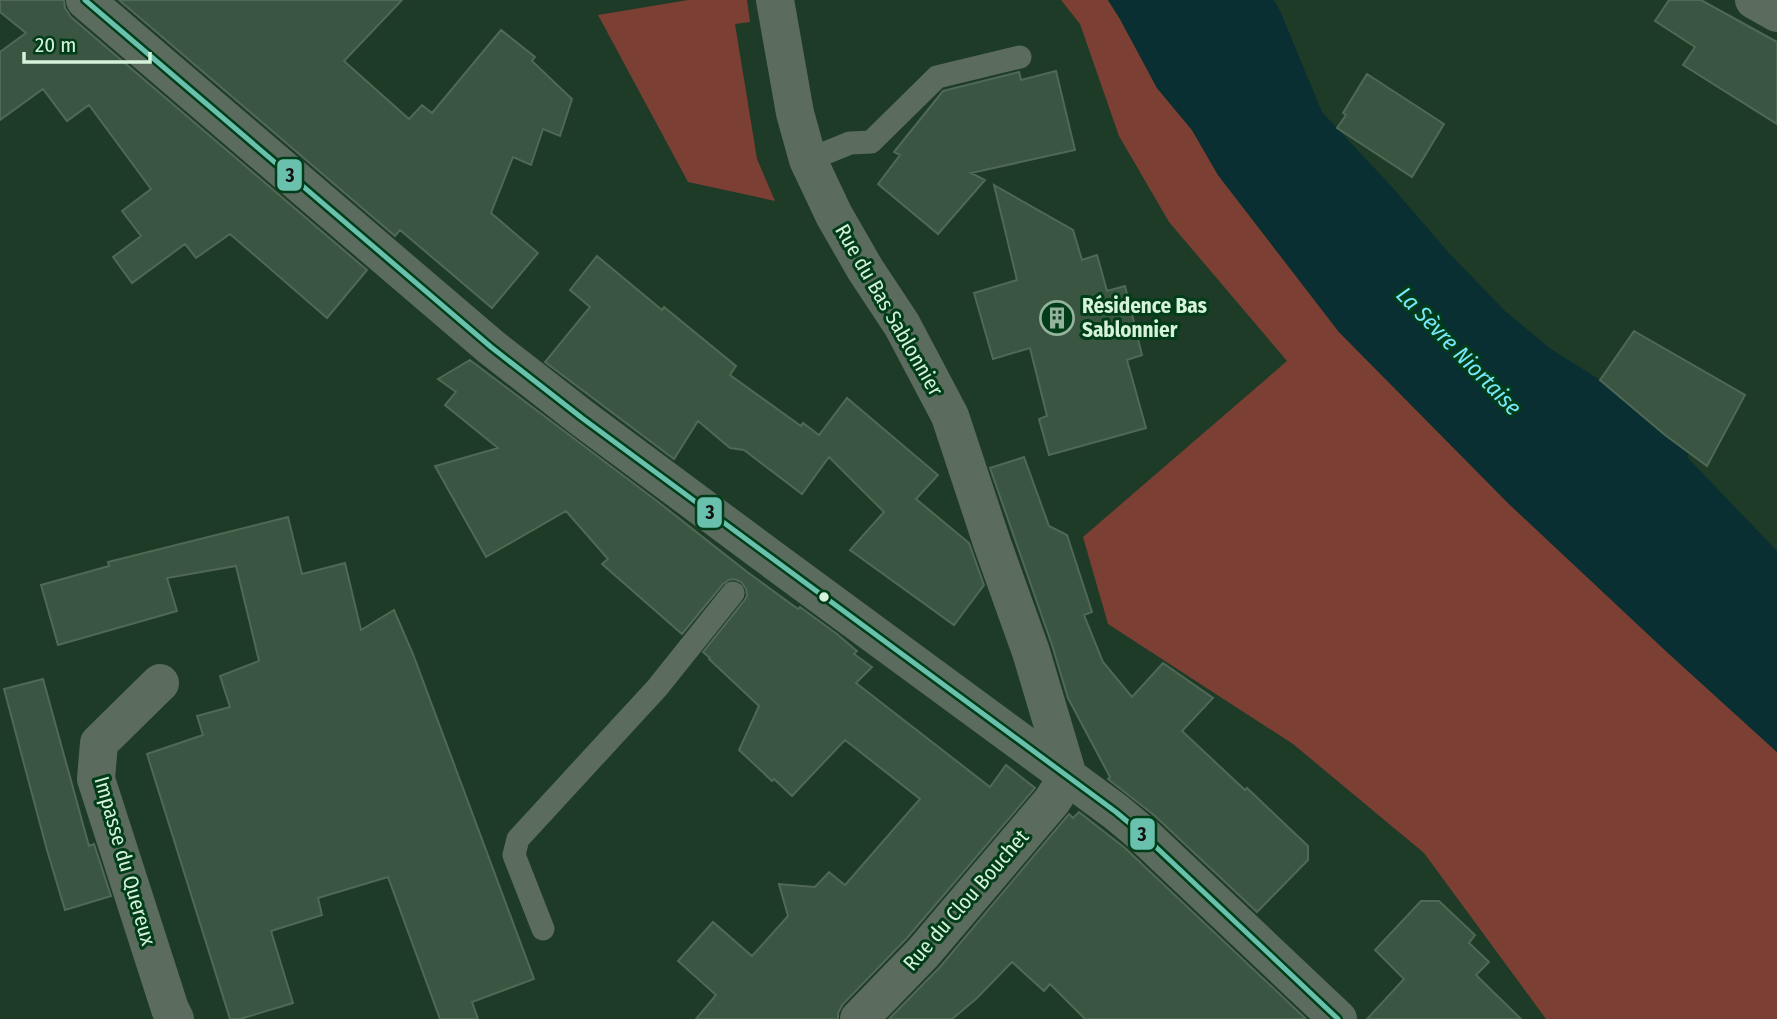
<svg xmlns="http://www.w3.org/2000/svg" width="1777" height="1019" font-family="'Fira Sans Condensed',sans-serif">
<rect width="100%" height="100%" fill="#1d3b26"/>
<path fill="#7b3f34" d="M688,0H747L750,22L735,24L757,159L775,201L688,182L598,15Z
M1061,0H1108L1120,19L1157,88L1192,130L1218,175L1339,332L1509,504L1668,653L1777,752V1019H1546L1424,853L1293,744L1108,624L1083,537L1287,361L1169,222L1119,136L1080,24Z"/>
<path fill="#0a2f33" d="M1108,0H1274L1281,13L1322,112L1392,187L1449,253L1505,311L1551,349L1600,380L1653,425L1689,453L1687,457L1777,551V752L1668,653L1509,504L1339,332L1218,175L1192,130L1157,88L1120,19Z"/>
<path fill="#3a5642" stroke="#506856" stroke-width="2" d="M0,0H64L65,8L71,17L367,270L327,318L230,234L196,258L185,244L132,283L113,257L141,236L122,211L151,189L89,105L67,121L43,89L0,120V52L26,33L0,12Z
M119,0H402L344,61L409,119L422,105L432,113L501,30L535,57L532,61L572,99L560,136L543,129L531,165L513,157L491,213L538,253L492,308L400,230L395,236Z
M1669,0H1701L1777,42V124L1683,65L1695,47L1655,21Z
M1056,71L1075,150L971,173L985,180L938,234L878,184L900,155L894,152L943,91L1019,72L1021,80Z
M1367,74L1444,124L1412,177L1337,128L1346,115L1343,113Z
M994,185L1073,230L1082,260L1097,255L1107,291L1125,286L1142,355L1127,360L1146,428L1049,455L1039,419L1047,416L1030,348L993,359L974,293L1017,280Z
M597,256L662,310L664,307L736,366L730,375L801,426L803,423L819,435L847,398L938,475L916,499L969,543L984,585L954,625L850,550L884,512L829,457L802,494L744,450L730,448L698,421L674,459L545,362L590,307L570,290Z
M1634,331L1745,395L1707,466L1665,435L1600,380Z
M470,360L657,501L746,571L798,609L800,607L837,634L857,651L854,654L872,667L856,683L990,787L1006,765L1035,788L907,938L843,1004L838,1013V1019H696L716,995L678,961L713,922L752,956L788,916L779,884L815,887L829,872L845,885L920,799L845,740L792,796L774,779L772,781L739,750L759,706L709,659L710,658L703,652L744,601L747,596L746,589L741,582L734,579L729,580L723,584L682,634L602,564L608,559L566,511L486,557L435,466L498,448L445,405L456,392L438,379Z
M1024,457L1049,526L1067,535L1092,612L1084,615L1103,662L1132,697L1163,663L1213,698L1182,731L1245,790L1247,788L1308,846V860L1257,912L1155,816L1108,779L1110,777L1068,698L1052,645L990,468Z
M288,517L302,574L345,563L361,630L394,610L413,654L534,979L472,1002L478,1019H440L388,877L318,898L322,915L271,931L293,1003L240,1019H230L147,754L203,735L197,716L230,707L220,676L259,661L236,566L167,578L177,611L58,645L41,585L109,566L108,562Z
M43,679L89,846L94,844L111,896L65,910L47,850L4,689Z
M1079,812L1125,848L1306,1019H1085L1050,984L1044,991L1012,962L976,999L952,1019H889L940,967L1069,814L1073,818Z
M1421,901H1439L1475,935L1469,943L1489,962L1476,975L1521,1019H1367L1404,979L1375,950Z"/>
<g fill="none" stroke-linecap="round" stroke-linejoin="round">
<path stroke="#5b6c5f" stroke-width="23" d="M808,160L850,143L871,142L937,77L1020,57
M543,929L514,855L518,839L657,688L733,593"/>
<path stroke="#5b6c5f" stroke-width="38" d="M1754,0L1777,13
M160,683L99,743L96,779L170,1009L175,1019
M859,1019L923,953L1052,801L1068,776"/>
<path stroke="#5b6c5f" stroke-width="38" d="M85,0L491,347L582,418L765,554L1116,812L1140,832L1338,1019
M775,0L795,113L808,160L834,215L865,269L902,325L950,416L992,543L1031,652L1068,776"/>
<g stroke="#013d18" stroke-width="10">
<path id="bus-1" d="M85,0L491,347L582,418L1116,812L1140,832L1338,1019"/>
</g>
<use href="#bus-1" stroke="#69c0ac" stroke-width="5"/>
</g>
<defs>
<g id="building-ring" transform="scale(1.75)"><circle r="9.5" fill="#013d18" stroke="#95b29c" stroke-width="1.5"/><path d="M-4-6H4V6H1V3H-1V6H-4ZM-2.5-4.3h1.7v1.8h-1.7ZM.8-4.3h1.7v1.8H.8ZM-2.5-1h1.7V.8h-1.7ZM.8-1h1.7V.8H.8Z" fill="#95b29c"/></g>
</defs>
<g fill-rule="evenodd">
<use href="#building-ring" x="1057" y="318"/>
</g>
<circle fill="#d6f2db" stroke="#013d18" stroke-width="2.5" cx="824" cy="597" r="6"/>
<g text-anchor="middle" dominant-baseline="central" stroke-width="6" stroke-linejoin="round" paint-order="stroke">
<g font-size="21" font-weight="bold" fill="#d6f2db" stroke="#013d18" text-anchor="start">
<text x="1082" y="306">Résidence Bas<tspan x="1082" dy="24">Sablonnier</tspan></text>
</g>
<g font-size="21" fill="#d6f2db" stroke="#013d18">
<text transform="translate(889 310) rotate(60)">Rue du Bas Sablonnier</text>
<text transform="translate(125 861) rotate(74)">Impasse du Quereux</text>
<text transform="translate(966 900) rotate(-49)">Rue du Clou Bouchet</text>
</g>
<g font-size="23" font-style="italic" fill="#76e8fc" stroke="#013d18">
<text transform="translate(1459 351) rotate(46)">La Sèvre Niortaise</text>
</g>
</g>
<g stroke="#013d18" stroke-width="2.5">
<rect x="276" y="158" width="27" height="34" rx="7" fill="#69c0ac"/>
<rect x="696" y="496" width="27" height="33" rx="7" fill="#69c0ac"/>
<rect x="1129" y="817" width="27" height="34" rx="7" fill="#69c0ac"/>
</g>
<g font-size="19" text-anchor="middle" font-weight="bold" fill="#111">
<text x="290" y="182">3</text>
<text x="710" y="519">3</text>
<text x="1142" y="841">3</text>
</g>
<path d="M24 52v10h126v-10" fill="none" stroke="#d6f2db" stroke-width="3.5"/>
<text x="35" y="52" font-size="21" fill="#d6f2db" stroke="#013d18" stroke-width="5" paint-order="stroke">20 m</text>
</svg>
